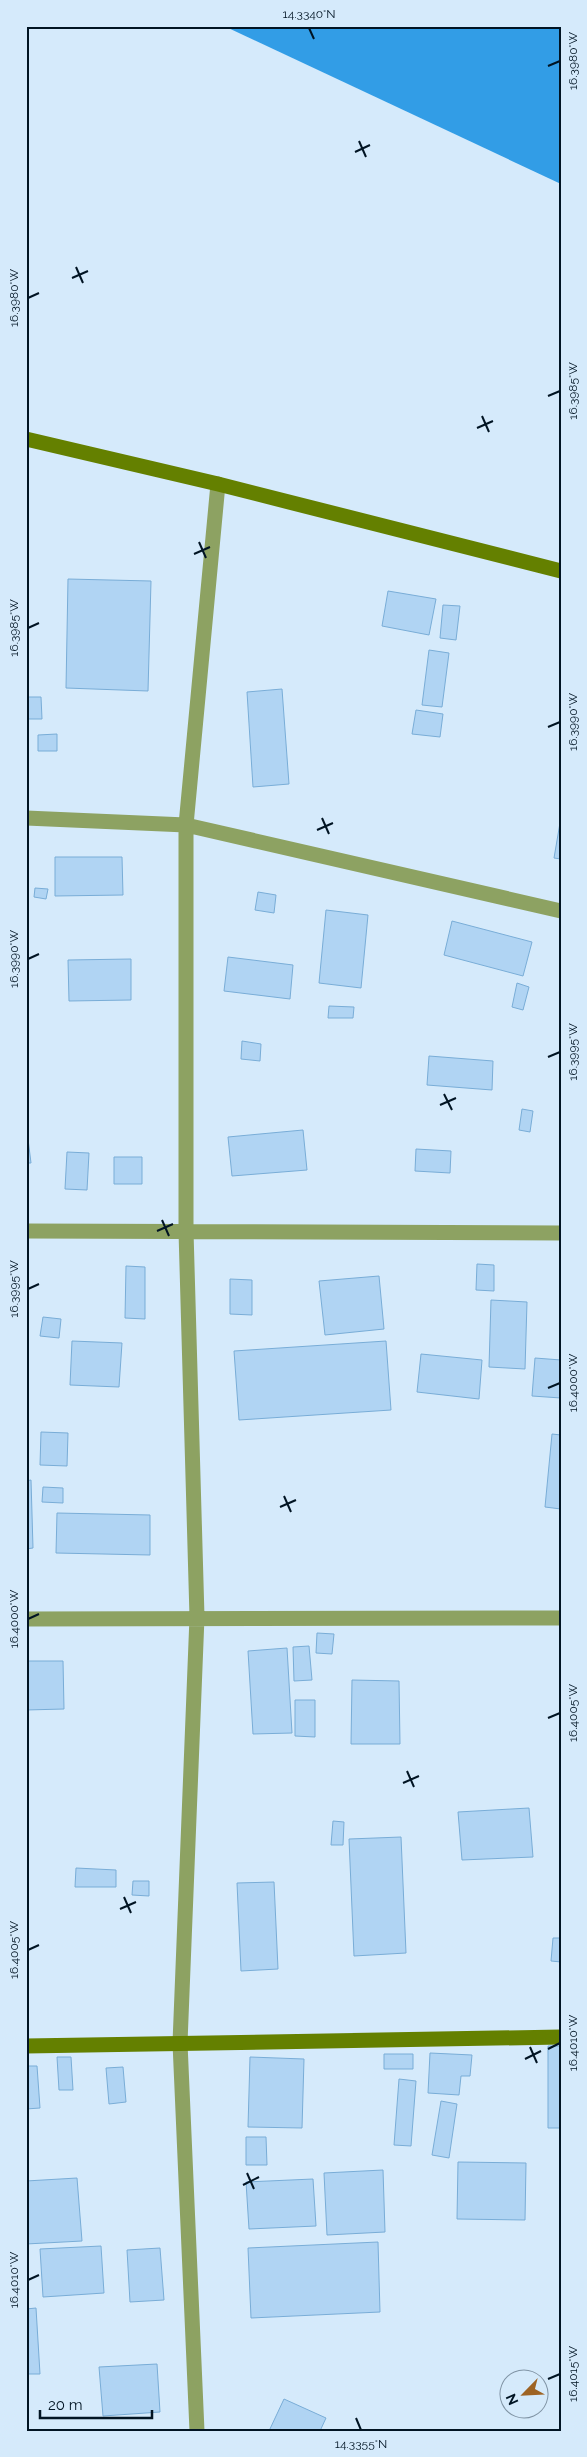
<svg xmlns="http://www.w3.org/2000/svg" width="587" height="2457" font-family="Raleway,sans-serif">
<rect width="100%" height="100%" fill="#d5eafb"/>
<path fill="#329de6" d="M224,26H561V184Z"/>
<path fill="#b0d4f3" stroke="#79add7" d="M68,579L151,581L148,691L66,688Z
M388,591L436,599L429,635L382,626Z
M443,605L460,606L456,640L440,638Z
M429,650L449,653L442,707L422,705Z
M282,689L289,784L253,787L247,692Z
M26,697H41L42,719H26Z
M416,710L443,714L440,737L412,734Z
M57,734V751H38V735Z
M561,817V859L554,858Z
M55,857H122L123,895L55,896Z
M35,888L48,889L46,899L34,897Z
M258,892L276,895L274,913L255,910Z
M326,910L368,915L361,988L319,983Z
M452,921L532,942L523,976L444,955Z
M228,957L293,965L290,999L224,991Z
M131,959V1000L69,1001L68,960Z
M517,983L529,987L523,1010L512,1007Z
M329,1006L354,1007L353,1018H328Z
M242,1041L261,1044L260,1061L241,1059Z
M429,1056L493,1061L492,1090L427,1085Z
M522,1109L533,1111L530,1132L519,1130Z
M26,1123L31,1163H26Z
M303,1130L307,1170L232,1176L228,1137Z
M416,1149L451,1151L450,1173L415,1171Z
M67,1152L89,1153L87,1190L65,1189Z
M114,1157H142V1184H114Z
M477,1264L494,1265V1291L476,1290Z
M126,1266L145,1267V1319L125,1318Z
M379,1276L384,1329L325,1335L319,1281Z
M230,1279L252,1280V1315L230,1314Z
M491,1300L527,1302L525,1369L489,1367Z
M43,1317L61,1319L59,1338L40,1336Z
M72,1341L122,1343L119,1387L70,1385Z
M386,1341L391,1410L239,1420L234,1351Z
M421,1354L482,1360L479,1399L417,1392Z
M535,1358L561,1360V1398L532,1396Z
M41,1432L68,1433L67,1466L40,1465Z
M552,1434L561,1435V1509L545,1507Z
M31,1480L33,1548L26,1549V1481Z
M43,1487L63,1488V1503L42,1502Z
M57,1513L150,1515V1555L56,1553Z
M317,1633L334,1634L332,1654L316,1653Z
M309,1646L312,1680L294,1681L293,1647Z
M287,1648L292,1733L253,1734L248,1651Z
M26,1661H63L64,1709L26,1710Z
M352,1680L399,1681L400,1744H351Z
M295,1700H315V1737L295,1736Z
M529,1808L533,1857L462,1860L458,1812Z
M333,1821L344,1822L343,1845H331Z
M401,1837L406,1953L354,1956L349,1839Z
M76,1868L116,1870V1887H75Z
M133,1881H149V1896L132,1895Z
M274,1882L278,1969L241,1971L237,1883Z
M553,1938H561V1962L551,1961Z
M548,2046H561V2128H548Z
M430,2053L472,2055L470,2076H461L459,2095L428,2093Z
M384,2054H413V2069H384Z
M57,2057H71L73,2090H59Z
M250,2057L304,2059L302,2128L248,2127Z
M26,2066H37L40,2108L26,2109Z
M123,2067L126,2102L109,2104L106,2068Z
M399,2079L416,2081L411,2146L394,2145Z
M441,2101L457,2104L449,2158L432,2155Z
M246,2137H266L267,2165H246Z
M458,2162L526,2163L525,2220L457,2219Z
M383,2170L385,2232L327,2235L324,2173Z
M77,2178L82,2241L26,2244V2181Z
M313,2179L316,2226L249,2229L246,2182Z
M378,2242L380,2312L251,2318L248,2248Z
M101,2246L104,2293L43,2297L40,2249Z
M160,2248L164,2300L130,2302L127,2250Z
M36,2308L40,2374H26V2309Z
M157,2364L160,2412L103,2416L99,2367Z
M284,2399L326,2418L320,2431H269Z"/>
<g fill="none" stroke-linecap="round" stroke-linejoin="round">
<path stroke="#8da262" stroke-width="15" d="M26,818L186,825L561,911
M26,1231L561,1233
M26,1619L561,1618
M197,2431L180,2043L197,1617L186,1231V825L218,484"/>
<path stroke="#648000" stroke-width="15" d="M26,439L218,484L561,571
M26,2046L561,2037"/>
</g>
<path fill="none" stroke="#011423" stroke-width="2" d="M309,28L314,39M548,66L560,61M359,141L366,157M355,152L370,145M76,267L83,283M72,278L88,271M28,298L39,293M548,396L560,391M482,416L489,432M477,428L493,421M199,542L206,558M194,554L210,547M28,628L39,623M548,727L560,722M322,818L329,834M317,830L333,823M28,959L39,954M548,1057L560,1052M444,1094L452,1110M440,1105L456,1098M162,1220L169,1236M157,1231L173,1224M28,1289L39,1284M548,1388L560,1383M284,1496L291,1512M280,1507L296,1500M28,1619L39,1614M548,1718L560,1713M407,1771L414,1787M403,1783L419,1776M124,1897L131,1913M120,1909L136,1902M28,1950L39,1945M530,2047L537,2063M548,2049L560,2043M525,2059L541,2051M247,2173L254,2189M243,2185L259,2177M28,2280L39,2275M548,2379L560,2374M356,2418L361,2430"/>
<rect width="587" height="2457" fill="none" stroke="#d5eafb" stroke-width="55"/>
<g transform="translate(524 2394) rotate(246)"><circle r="24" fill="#d5eafb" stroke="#8094a5"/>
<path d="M0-4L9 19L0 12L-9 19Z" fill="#9e6323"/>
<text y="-8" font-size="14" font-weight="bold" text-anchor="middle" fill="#011423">N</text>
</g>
<path d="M40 2410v8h112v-8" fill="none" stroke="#011423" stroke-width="2.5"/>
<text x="48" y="2410" font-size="15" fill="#011423" stroke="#d5eafb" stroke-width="4" paint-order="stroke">20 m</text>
<rect x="28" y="28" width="532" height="2402" fill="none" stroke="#011423" stroke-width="2"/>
<g font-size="12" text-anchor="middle" fill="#011423">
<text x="309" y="18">14.3340°N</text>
<text transform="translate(573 61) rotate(-90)" y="4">16.3980°W</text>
<text transform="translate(14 298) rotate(-90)" y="4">16.3980°W</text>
<text transform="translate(573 391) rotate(-90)" y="4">16.3985°W</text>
<text transform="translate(14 628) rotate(-90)" y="4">16.3985°W</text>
<text transform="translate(573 722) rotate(-90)" y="4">16.3990°W</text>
<text transform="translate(14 959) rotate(-90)" y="4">16.3990°W</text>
<text transform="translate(573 1052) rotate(-90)" y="4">16.3995°W</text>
<text transform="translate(14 1289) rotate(-90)" y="4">16.3995°W</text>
<text transform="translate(573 1383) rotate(-90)" y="4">16.4000°W</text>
<text transform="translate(14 1619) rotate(-90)" y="4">16.4000°W</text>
<text transform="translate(573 1713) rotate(-90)" y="4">16.4005°W</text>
<text transform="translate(14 1950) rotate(-90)" y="4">16.4005°W</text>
<text transform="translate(573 2043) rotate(-90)" y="4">16.4010°W</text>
<text transform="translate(14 2280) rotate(-90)" y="4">16.4010°W</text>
<text transform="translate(573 2374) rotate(-90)" y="4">16.4015°W</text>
<text x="361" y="2448">14.3355°N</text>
</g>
</svg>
